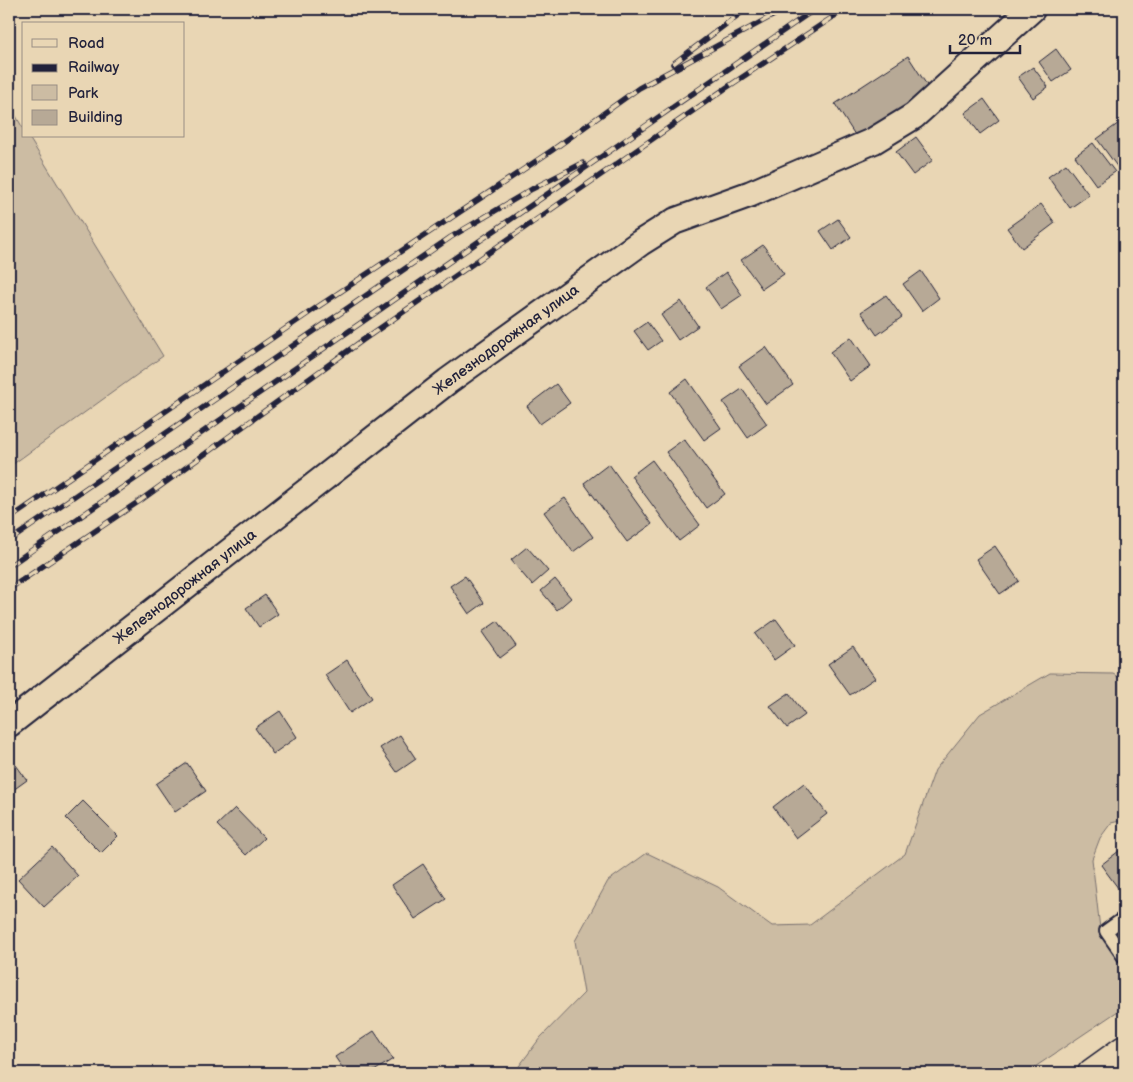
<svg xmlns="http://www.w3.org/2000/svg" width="1133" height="1082" font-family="'Balsamiq Sans',sans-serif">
<rect width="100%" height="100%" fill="#e9d6b4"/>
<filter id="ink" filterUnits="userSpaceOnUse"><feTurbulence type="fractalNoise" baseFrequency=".02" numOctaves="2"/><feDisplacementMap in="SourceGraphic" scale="10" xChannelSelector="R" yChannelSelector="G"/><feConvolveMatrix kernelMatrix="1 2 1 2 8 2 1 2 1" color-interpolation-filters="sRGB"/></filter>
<g filter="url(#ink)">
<path fill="#ccbca3" stroke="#776f6f" d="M9,104L24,130V136H28L163,356L9,467Z
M1050,673L1113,674L1124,680V820L1111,823L1100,838L1092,859L1100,929L1124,963V1007L1026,1073H514L540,1038L584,993L575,941L608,881L647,853L718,887L772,926L810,925L905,854L935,770L980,714Z"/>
<path fill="#b7a996" stroke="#22223b" d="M1056,49L1071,70L1053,82L1039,62Z
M908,56L932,93L859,141L835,104Z
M1033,67L1048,87L1033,98L1018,77Z
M984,99L999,120L980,134L965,113Z
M1119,123L1124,130V176L1097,139Z
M916,137L933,160L913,175L896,152Z
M1093,143L1115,172L1096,185L1075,156Z
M1066,164L1089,195L1070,208L1048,177Z
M1041,204L1055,223L1022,248L1007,228Z
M838,219L851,237L833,250L820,231Z
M763,245L784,274L762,289L741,260Z
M921,271L939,298L922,311L903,284Z
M726,272L742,295L721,309L706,287Z
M886,295L902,317L877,335L861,312Z
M681,301L698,326L678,340L661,315Z
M647,322L661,341L648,350L634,331Z
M851,337L871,366L850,381L830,352Z
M766,347L793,385L766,404L739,366Z
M687,379L721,428L704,440L670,392Z
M556,384L570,403L540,424L527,406Z
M742,389L767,424L748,438L723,402Z
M684,439L725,494L706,508L666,452Z
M652,460L700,525L679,541L631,476Z
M609,464L652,524L627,542L584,483Z
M565,498L593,537L573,552L544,512Z
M995,546L1019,581L1000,594L976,559Z
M527,547L548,571L532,585L511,560Z
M465,576L484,603L469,614L450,586Z
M555,579L571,598L557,610L541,591Z
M265,595L278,614L259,627L246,608Z
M776,619L795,645L774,660L755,634Z
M498,621L516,646L500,658L482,632Z
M853,647L875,678L850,695L828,664Z
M347,660L372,698L350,713L325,675Z
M789,693L805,715L787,728L770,706Z
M280,711L297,737L273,754L255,728Z
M400,735L416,759L397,772L380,748Z
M187,763L206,791L175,812L156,784Z
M16,765L27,780L9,793V770Z
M804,783L827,814L796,838L773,807Z
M83,801L118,836L101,853L66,818Z
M235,808L264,838L246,855L217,825Z
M52,847L78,876L44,907L18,879Z
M1124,847V896L1101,865Z
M423,864L446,899L415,919L392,885Z
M374,1031L393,1059L371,1073H346L335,1057Z"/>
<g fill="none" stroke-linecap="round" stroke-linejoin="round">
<g stroke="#22223b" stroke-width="16">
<path id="lane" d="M1124,918L1106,931L1124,957"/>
</g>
<g stroke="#22223b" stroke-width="29">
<path id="street" d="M9,724L448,381L640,243L675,221L750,194L873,141L914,116L1032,9"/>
</g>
<g stroke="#22223b" stroke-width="31">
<path id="secondary" d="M1092,1073L1124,1050"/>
</g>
<use href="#lane" stroke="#e9d6b4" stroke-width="12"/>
<use href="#street" stroke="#e9d6b4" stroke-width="25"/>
<use href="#secondary" stroke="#e9d6b4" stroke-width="28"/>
<g stroke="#22223b" stroke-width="5.5">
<path id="rail" d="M673,64L746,9
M9,519L310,312L551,151L639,88L785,9
M9,541L451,237L532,189L583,163
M9,566L815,9
M9,589L141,500L363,340L726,88L845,9"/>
</g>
<use href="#rail" stroke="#e9d6b4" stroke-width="4" stroke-dasharray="11" stroke-linecap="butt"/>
</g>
</g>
<g text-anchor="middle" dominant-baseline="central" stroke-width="4" stroke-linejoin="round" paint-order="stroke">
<g font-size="15" fill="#22223b" stroke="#e9d6b4">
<text transform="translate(506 340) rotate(-36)">Железнодорожная улица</text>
<text transform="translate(185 587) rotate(-38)">Железнодорожная улица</text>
</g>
</g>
<rect width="1133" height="1082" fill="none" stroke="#e9d6b4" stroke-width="30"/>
<rect x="15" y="15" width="1103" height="1052" fill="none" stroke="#22223b" stroke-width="2" filter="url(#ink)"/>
<rect x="22" y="22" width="162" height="115" fill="#e9d6b4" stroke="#998e84"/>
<rect x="32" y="39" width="25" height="8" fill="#e9d6b4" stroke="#998e84"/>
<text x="68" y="48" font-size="15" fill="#22223b">Road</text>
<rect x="32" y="64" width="25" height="8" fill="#22223b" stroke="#998e84"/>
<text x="68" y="72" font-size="15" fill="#22223b">Railway</text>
<rect x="32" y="85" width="25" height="15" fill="#ccbca3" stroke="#998e84"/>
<text x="68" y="98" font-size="15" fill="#22223b">Park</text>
<rect x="32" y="110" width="25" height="15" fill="#b7a996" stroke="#998e84"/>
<text x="68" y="122" font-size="15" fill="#22223b">Building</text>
<path d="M950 45v8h70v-8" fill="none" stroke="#22223b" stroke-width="2.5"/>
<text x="958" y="45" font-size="15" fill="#22223b" stroke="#e9d6b4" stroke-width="4" paint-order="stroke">20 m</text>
</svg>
